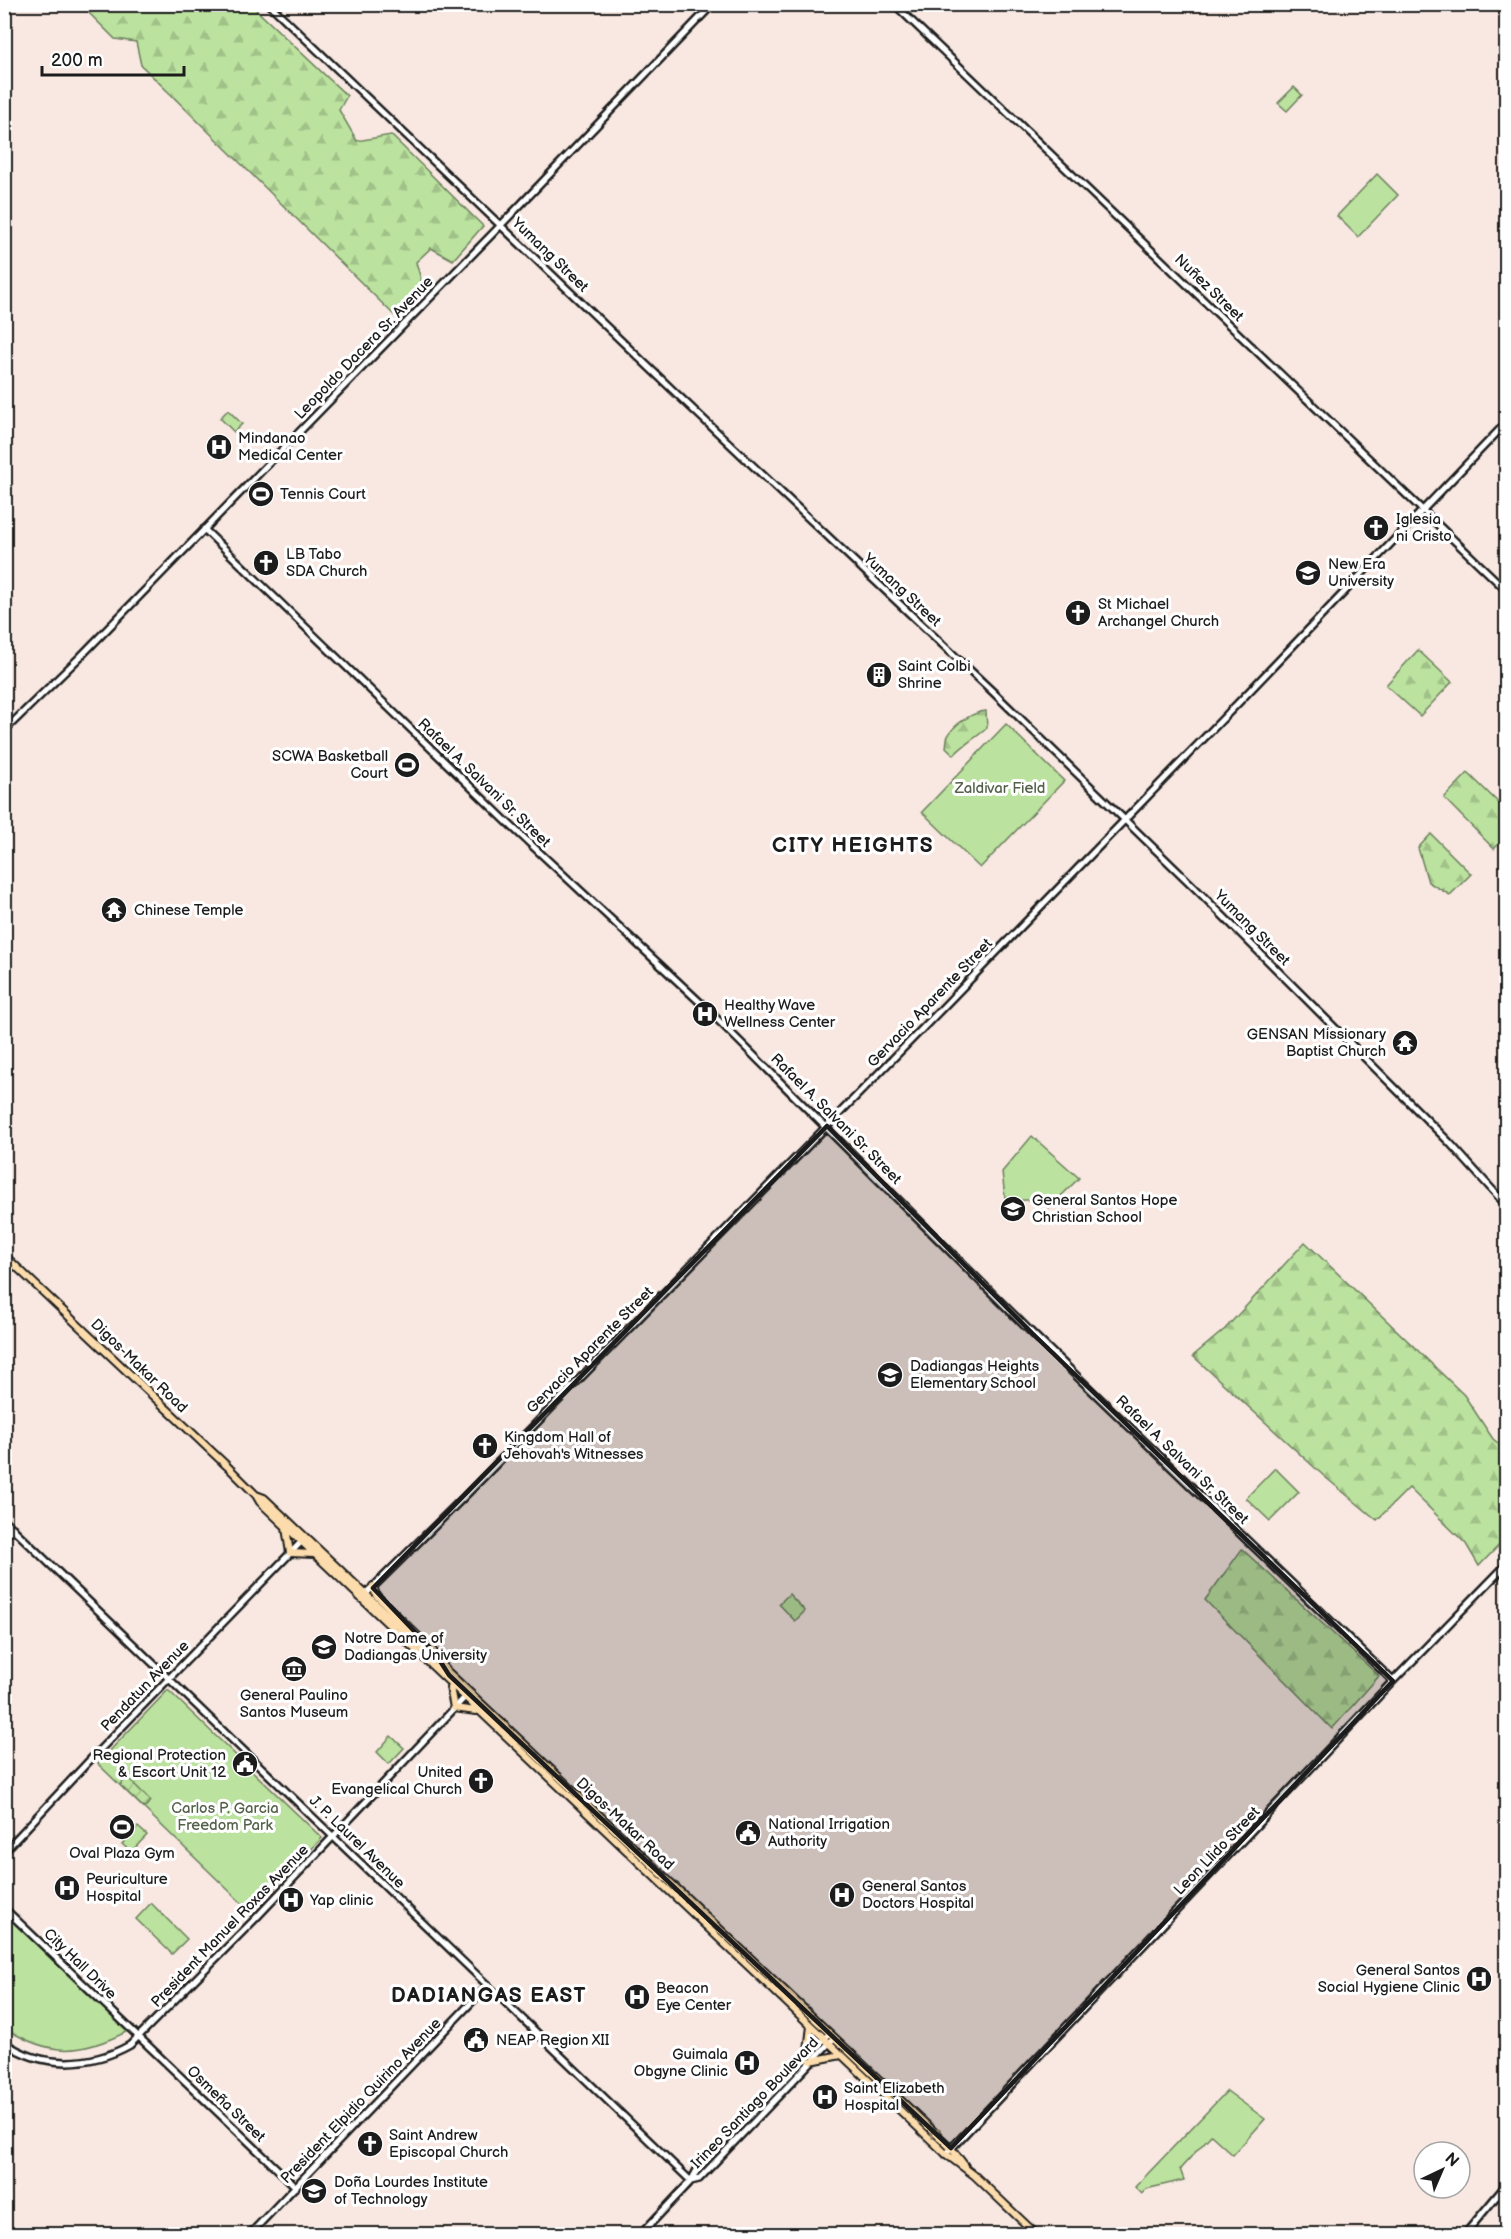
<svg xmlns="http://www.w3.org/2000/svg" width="1511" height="2239" font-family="'Balsamiq Sans',sans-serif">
<defs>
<pattern id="forest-firs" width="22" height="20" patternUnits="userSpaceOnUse" patternTransform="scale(1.5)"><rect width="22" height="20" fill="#bbe29e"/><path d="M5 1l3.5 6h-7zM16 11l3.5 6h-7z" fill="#a0c188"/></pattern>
<pattern id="garden-furrows" width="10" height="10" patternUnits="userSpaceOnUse" patternTransform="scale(1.5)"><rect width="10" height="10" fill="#bbe29e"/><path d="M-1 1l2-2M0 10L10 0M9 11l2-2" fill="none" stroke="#a0c188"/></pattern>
</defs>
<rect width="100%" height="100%" fill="#f8e8e1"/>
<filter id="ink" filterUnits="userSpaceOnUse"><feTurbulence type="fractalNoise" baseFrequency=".0167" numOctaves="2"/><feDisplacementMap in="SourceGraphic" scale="12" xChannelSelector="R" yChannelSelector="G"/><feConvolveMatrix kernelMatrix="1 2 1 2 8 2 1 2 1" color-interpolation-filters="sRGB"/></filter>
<g filter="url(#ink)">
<path fill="#bbe29e" stroke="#6c7f5d" stroke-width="1.5" d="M1294,87L1302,95L1287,111L1278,103Z
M1377,174L1398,195L1358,237L1337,216Z
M228,410L242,424L234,432L220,418Z
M1006,724L1064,781L980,868L922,812Z
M1032,1136L1079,1178L1049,1208L1041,1199L1010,1201L1005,1197L1002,1172Z
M1275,1468L1299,1492L1270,1521L1246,1498Z
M789,1594L805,1611L795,1621L779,1604Z
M168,1690L322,1838L251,1912L99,1765L98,1763Z
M391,1736L404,1748L389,1764L377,1752Z
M138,1827L147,1835L131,1852L122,1844Z
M151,1903L187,1939L172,1954L136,1919Z
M4,1913H5L128,2031C81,2055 50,2057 5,2028Z
M1227,2091L1265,2119L1233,2155L1211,2135L1180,2169L1184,2180L1146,2189L1142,2194L1135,2187Z"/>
<path fill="url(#forest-firs)" stroke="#6c7f5d" stroke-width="1.5" d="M81,5H251L347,96L339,110L357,141L391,135L483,226L453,260L431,248L416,262L424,290L397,318L141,65L136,42L115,39Z
M1418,650L1452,682L1420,716L1386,685Z
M986,711L987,728C976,738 964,744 954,755L946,747C947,743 946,739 948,736C954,724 973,712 986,711Z
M1468,773L1506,810V836L1494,849L1444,798Z
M1431,834L1471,874L1450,895L1428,882L1418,848Z
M1305,1242L1464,1395L1493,1439L1506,1449V1538L1479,1566L1466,1544L1409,1488L1377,1520L1325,1477L1193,1356L1225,1329Z
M1242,1549L1379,1676L1332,1729L1205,1600Z"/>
<path fill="url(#garden-furrows)" stroke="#6c7f5d" stroke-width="1.5" d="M127,1777L151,1801L144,1808L120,1785Z"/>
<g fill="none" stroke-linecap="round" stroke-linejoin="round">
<g stroke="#1c1c1c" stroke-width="10">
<path id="secondary" d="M269,4L680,397L993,692L1195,888L1449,1142L1506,1205
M894,4L1506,590
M204,529L508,823L704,1006L1032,1333L1393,1681
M4,731L81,656L501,225L713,4
M4,1520L691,2181
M4,1537L13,1528
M365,1595L463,1498L922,1029L1241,700L1506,423
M4,1852L89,1761L304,1539
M4,1908L296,2187
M4,2042C41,2069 91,2067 130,2045L255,1919L467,1695
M946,2154L1393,1681L1506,1565
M691,2181L697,2170L827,2036
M250,2234L488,1985
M641,2234L691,2181L699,2179L834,2038
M1465,2234L1506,2185"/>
</g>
<g stroke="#1c1c1c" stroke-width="10">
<path id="primary" d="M4,1255L227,1466L256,1495L260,1502L946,2154L974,2175L1036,2234
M256,1495L264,1498L951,2148L965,2166
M286,1528L290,1553L314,1554
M373,1586L376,1595L433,1651L444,1667
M450,1687L454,1708L476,1711
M807,2058L811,2026
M811,2061L841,2055"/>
</g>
<use href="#secondary" stroke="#fff" stroke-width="5"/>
<use href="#primary" stroke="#fcdcac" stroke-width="6"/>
</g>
<defs><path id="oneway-chevron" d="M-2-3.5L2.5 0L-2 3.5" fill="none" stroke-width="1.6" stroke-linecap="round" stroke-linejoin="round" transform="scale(1.5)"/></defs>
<use stroke="#97866b" href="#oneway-chevron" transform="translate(934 2132) rotate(-137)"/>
</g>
<path fill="#1c1c1c" fill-opacity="0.2" stroke="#1c1c1c" stroke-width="4.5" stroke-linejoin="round" d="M827,1126L1032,1333L1393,1681L951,2148L449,1675L435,1653L373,1588Z"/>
<defs>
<g id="hospital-disc" transform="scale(1.35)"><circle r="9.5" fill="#1c1c1c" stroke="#fff"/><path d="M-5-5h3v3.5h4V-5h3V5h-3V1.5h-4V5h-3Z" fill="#fff"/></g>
<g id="stadium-disc" transform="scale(1.35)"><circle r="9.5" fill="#1c1c1c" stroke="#fff"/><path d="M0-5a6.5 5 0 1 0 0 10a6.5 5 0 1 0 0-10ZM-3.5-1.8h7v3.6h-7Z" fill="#fff"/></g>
<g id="church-disc" transform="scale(1.35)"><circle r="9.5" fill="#1c1c1c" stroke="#fff"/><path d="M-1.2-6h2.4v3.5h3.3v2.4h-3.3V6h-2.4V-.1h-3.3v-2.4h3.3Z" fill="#fff"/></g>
<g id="university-disc" transform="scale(1.35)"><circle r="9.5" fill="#1c1c1c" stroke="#fff"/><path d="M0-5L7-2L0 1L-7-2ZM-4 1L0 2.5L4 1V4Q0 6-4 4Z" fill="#fff"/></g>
<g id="building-disc" transform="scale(1.35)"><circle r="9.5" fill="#1c1c1c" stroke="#fff"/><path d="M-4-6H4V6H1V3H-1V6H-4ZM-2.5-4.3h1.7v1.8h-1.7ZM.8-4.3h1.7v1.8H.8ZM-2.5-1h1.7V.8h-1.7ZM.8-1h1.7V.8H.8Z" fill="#fff"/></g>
<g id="temple-disc" transform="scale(1.35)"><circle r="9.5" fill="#1c1c1c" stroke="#fff"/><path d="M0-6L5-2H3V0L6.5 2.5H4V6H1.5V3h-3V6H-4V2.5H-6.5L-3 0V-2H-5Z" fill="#fff"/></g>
<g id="school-disc" transform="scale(1.35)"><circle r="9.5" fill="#1c1c1c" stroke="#fff"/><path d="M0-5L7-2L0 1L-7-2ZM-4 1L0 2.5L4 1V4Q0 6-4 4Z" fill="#fff"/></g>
<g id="museum-disc" transform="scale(1.35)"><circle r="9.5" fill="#1c1c1c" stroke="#fff"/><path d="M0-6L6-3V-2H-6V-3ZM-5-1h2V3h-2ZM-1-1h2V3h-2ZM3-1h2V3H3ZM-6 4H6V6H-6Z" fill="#fff"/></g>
<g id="civic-disc" transform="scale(1.35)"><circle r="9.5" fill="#1c1c1c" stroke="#fff"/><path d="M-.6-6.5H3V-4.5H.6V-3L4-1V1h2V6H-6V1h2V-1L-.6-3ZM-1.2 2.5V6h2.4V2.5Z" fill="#fff"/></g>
</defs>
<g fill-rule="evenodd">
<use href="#hospital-disc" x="219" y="447"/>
<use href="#stadium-disc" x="261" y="494"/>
<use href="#church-disc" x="1376" y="528"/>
<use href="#church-disc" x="266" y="563"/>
<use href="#university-disc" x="1308" y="573"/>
<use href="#church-disc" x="1078" y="613"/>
<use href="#building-disc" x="879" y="675"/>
<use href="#stadium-disc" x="407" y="765"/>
<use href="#temple-disc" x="114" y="910"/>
<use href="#hospital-disc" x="705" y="1014"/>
<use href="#temple-disc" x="1405" y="1043"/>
<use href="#school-disc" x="1013" y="1209"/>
<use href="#school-disc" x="890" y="1375"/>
<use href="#church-disc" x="485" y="1446"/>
<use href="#university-disc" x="324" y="1647"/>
<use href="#museum-disc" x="294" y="1669"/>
<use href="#civic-disc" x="245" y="1764"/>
<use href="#church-disc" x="481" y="1781"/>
<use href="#stadium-disc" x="122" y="1827"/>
<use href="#civic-disc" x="748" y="1833"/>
<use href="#hospital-disc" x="67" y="1888"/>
<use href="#hospital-disc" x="842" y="1895"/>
<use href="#hospital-disc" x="291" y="1900"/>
<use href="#hospital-disc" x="1479" y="1979"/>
<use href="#hospital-disc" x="637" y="1997"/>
<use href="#civic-disc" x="476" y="2040"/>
<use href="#hospital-disc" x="747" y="2063"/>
<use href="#hospital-disc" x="825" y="2097"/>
<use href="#church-disc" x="370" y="2144"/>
<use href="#university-disc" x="314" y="2191"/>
</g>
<g text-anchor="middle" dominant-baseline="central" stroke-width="6" stroke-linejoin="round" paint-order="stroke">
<g font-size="15" fill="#1c1c1c" stroke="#fff">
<text transform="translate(550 255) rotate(44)">Yumang Street</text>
<text transform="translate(1209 288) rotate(44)">Nuñez Street</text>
<text transform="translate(364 348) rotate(-46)">Leopoldo Dacera Sr. Avenue</text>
<text transform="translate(902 590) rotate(43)">Yumang Street</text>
<text transform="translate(484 783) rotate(44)">Rafael A. Salvani Sr. Street</text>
<text transform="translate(1252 928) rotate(45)">Yumang Street</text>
<text transform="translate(930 1003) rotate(-46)">Gervacio Aparente Street</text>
<text transform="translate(836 1119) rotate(45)">Rafael A. Salvani Sr. Street</text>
<text transform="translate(590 1350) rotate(-45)">Gervacio Aparente Street</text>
<text transform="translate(139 1366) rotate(44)">Digos-Makar Road</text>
<text transform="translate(1182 1460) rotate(44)">Rafael A. Salvani Sr. Street</text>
<text transform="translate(145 1686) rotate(-46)">Pendatun Avenue</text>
<text transform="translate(625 1824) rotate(43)">Digos-Makar Road</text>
<text transform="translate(357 1842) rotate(44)">J. P. Laurel Avenue</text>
<text transform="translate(1217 1851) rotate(-46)">Leon Llido Street</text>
<text transform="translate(230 1926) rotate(-46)">President Manuel Roxas Avenue</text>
<text transform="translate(80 1964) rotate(44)">City Hall Drive</text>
<text transform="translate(361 2101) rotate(-46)">President Elpidio Quirino Avenue</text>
<text transform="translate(755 2103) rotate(-46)">Irineo Santiago Boulevard</text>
<text transform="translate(226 2104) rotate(44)">Osmeña Street</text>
</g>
<g font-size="15" fill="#1c1c1c" stroke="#fff" text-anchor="start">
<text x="238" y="438">Mindanao<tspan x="238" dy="17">Medical Center</tspan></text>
<text x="280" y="494">Tennis Court</text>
<text x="1396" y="519">Iglesia<tspan x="1396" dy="17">ni Cristo</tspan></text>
<text x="286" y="554">LB Tabo<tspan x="286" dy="17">SDA Church</tspan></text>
<text x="1328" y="564">New Era<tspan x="1328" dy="17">University</tspan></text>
<text x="1098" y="604">St Michael<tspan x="1098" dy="17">Archangel Church</tspan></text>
<text x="898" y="666">Saint Colbi<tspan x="898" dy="17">Shrine</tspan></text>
<text x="388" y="756" text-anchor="end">SCWA Basketball<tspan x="388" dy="17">Court</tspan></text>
<text x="134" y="910">Chinese Temple</text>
<text x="724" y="1005">Healthy Wave<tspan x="724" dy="17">Wellness Center</tspan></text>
<text x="1386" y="1034" text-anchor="end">GENSAN Missionary<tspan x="1386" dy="17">Baptist Church</tspan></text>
<text x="1032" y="1200">General Santos Hope<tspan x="1032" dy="17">Christian School</tspan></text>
<text x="910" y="1366">Dadiangas Heights<tspan x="910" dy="17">Elementary School</tspan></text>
<text x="504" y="1437">Kingdom Hall of<tspan x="504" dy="17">Jehovah's Witnesses</tspan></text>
<text x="344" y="1638">Notre Dame of<tspan x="344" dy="17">Dadiangas University</tspan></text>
<text x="294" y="1695" text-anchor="middle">General Paulino<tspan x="294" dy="17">Santos Museum</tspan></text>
<text x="226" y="1755" text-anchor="end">Regional Protection<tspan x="226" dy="17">&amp; Escort Unit 12</tspan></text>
<text x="462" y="1772" text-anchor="end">United<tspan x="462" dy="17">Evangelical Church</tspan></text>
<text x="768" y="1824">National Irrigation<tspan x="768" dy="17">Authority</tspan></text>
<text x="122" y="1853" text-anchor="middle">Oval Plaza Gym</text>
<text x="86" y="1879">Peuriculture<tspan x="86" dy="17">Hospital</tspan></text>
<text x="862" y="1886">General Santos<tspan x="862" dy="17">Doctors Hospital</tspan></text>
<text x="310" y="1900">Yap clinic</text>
<text x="1460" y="1970" text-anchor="end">General Santos<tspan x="1460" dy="17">Social Hygiene Clinic</tspan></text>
<text x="656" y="1988">Beacon<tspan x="656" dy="17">Eye Center</tspan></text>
<text x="496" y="2040">NEAP Region XII</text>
<text x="728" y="2054" text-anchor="end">Guimala<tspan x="728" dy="17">Obgyne Clinic</tspan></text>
<text x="844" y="2088">Saint Elizabeth<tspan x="844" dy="17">Hospital</tspan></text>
<text x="389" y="2135">Saint Andrew<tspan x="389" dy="17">Episcopal Church</tspan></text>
<text x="334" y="2182">Doña Lourdes Institute<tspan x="334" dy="17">of Technology</tspan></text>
</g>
<g font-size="15" fill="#54614a" stroke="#fff">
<text x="1000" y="788">Zaldivar Field</text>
<text x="225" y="1808">Carlos P. Garcia<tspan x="225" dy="17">Freedom Park</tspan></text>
</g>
<g font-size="21" font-weight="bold" letter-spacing="1.5" fill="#1c1c1c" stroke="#fff">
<text x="853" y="845">CITY HEIGHTS</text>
<text x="489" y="1995">DADIANGAS EAST</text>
</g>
</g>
<rect width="1511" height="2239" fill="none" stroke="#fff" stroke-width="24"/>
<rect x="12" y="12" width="1487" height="2215" fill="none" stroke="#1c1c1c" stroke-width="2" filter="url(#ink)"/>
<g transform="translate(1442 2170) rotate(44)"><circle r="28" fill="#ffffff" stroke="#a4a4a4" stroke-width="1.5"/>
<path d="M0-4.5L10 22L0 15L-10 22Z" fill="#1c1c1c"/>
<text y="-9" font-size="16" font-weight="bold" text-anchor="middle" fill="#1c1c1c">N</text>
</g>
<path d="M42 66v9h142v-9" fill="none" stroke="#1c1c1c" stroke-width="3"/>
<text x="51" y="66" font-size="18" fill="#1c1c1c" stroke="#ffffff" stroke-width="4.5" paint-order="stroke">200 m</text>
</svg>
